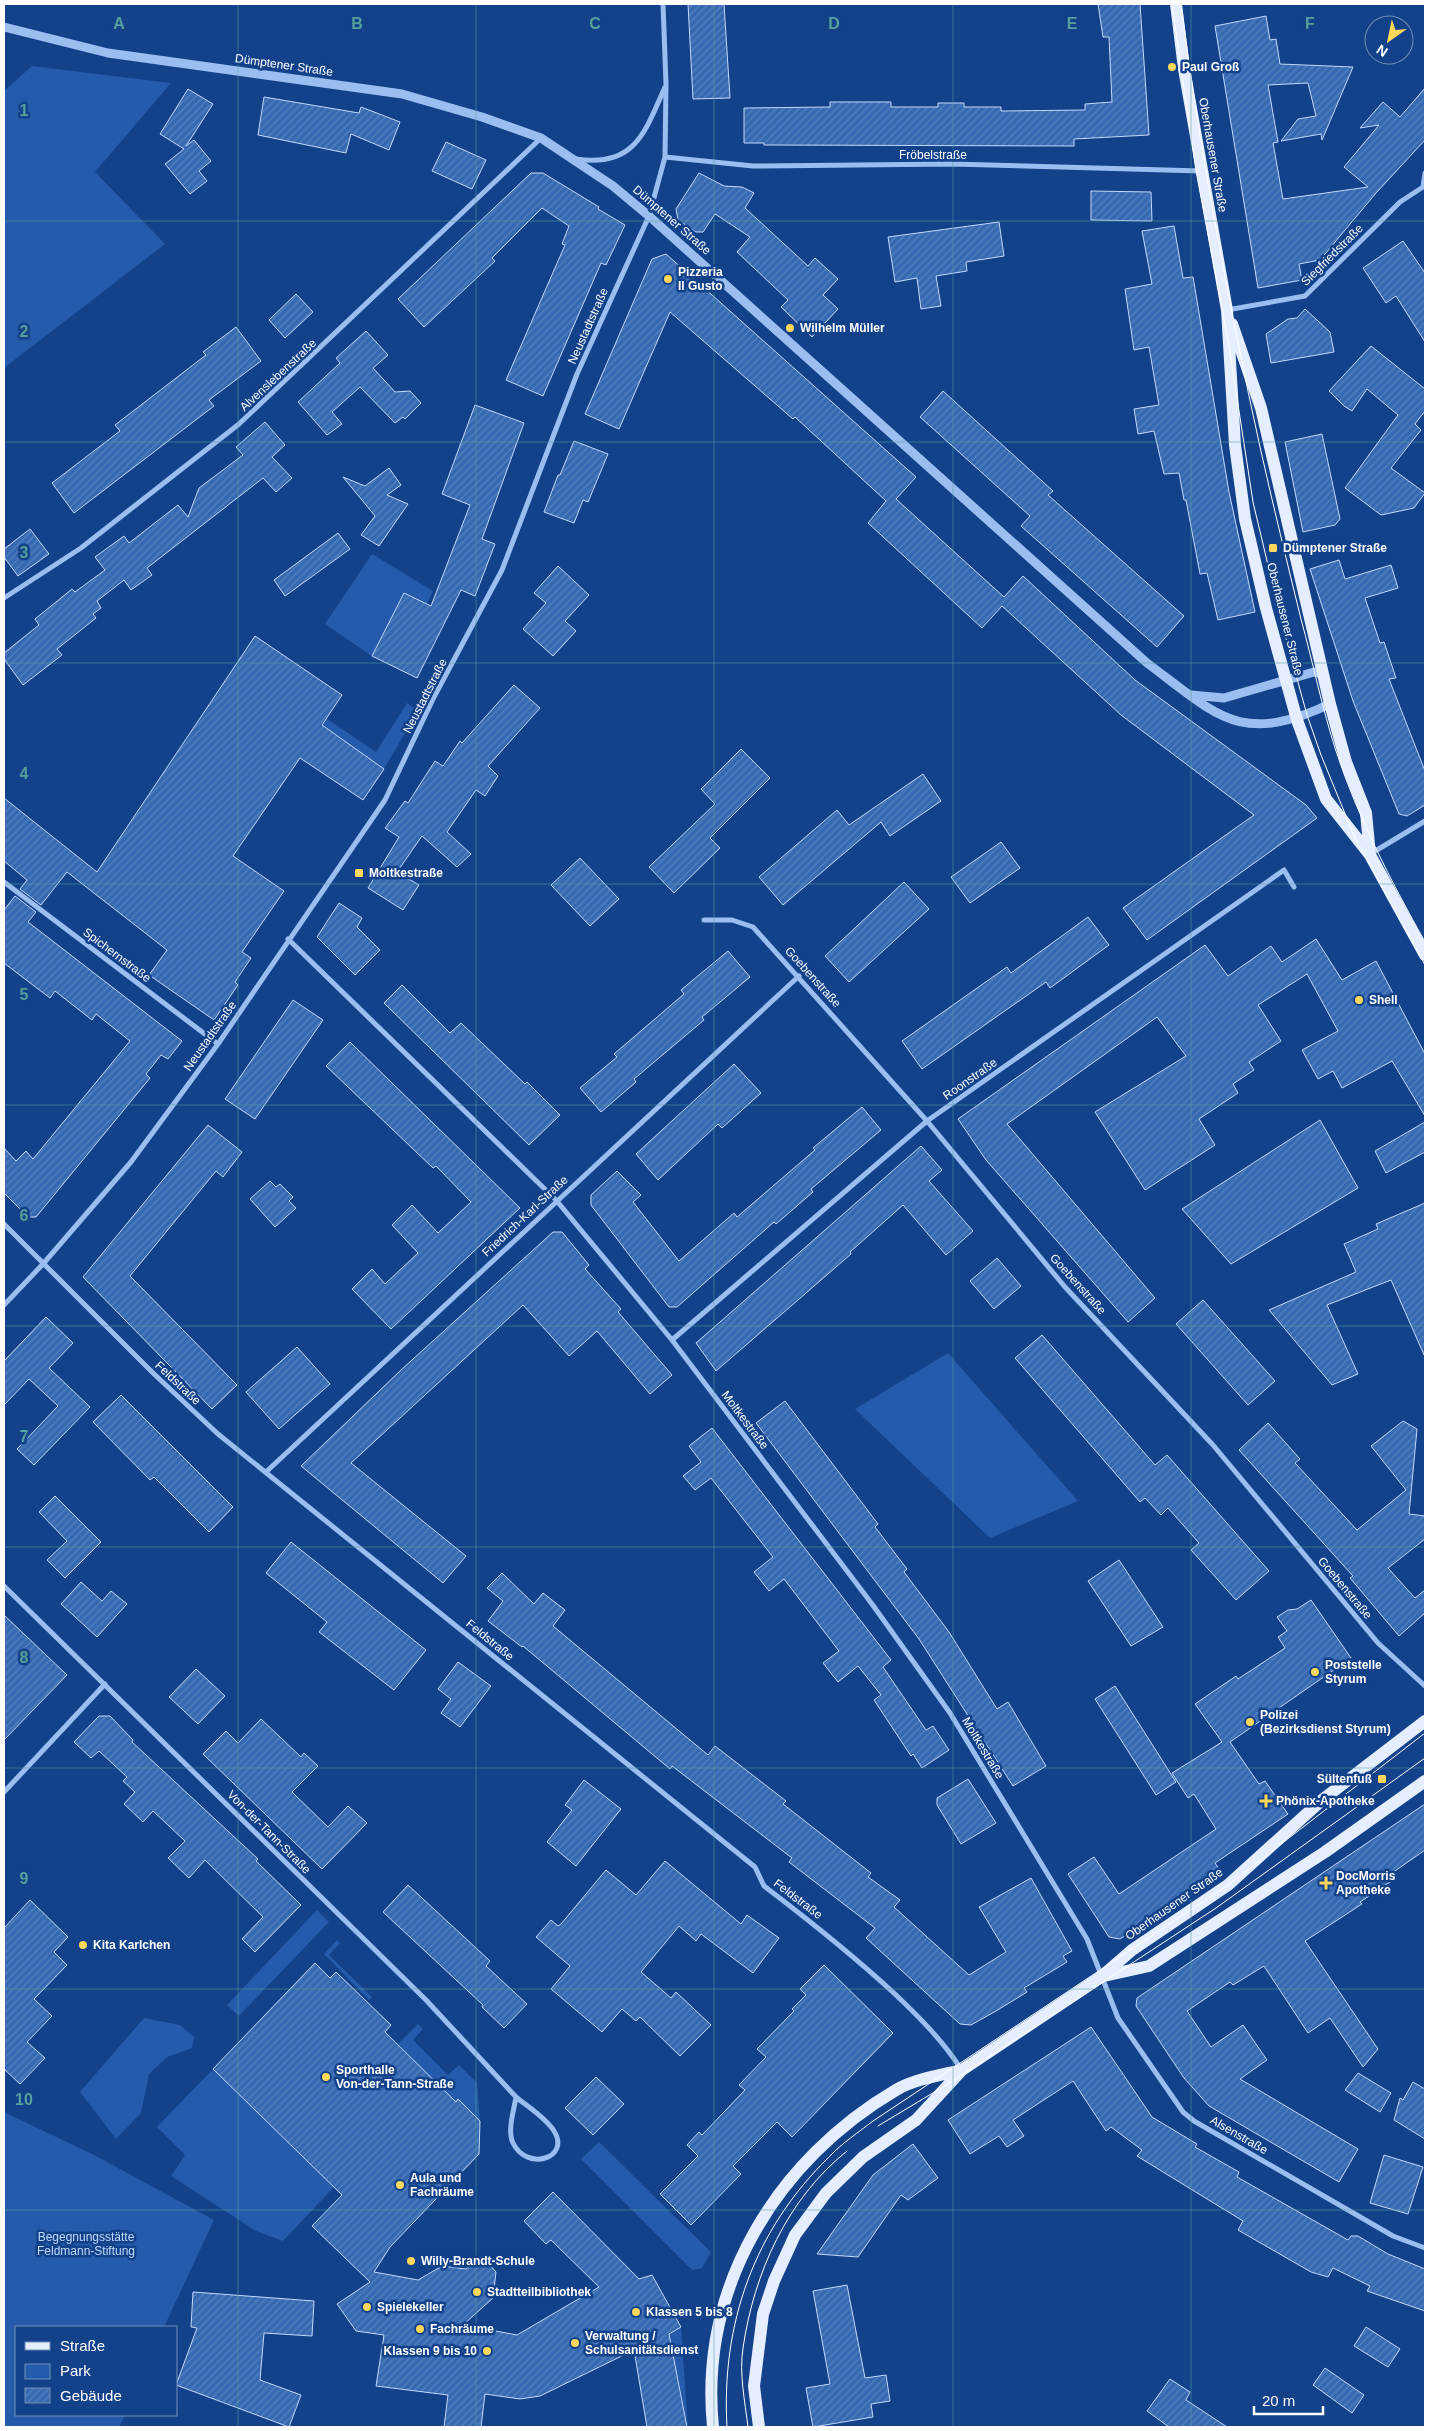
<svg xmlns="http://www.w3.org/2000/svg" width="1429" height="2431" font-family="Arial,sans-serif">
<defs>
<pattern id="building-hatch" width="6" height="6" patternUnits="userSpaceOnUse" patternTransform="scale(1.25)"><rect width="6" height="6" fill="#3769b2"/><path d="M-1 1l2-2M0 6l6-6M5 7l2-2" fill="none" stroke="#5580be"/></pattern>
</defs>
<rect width="100%" height="100%" fill="#13428b"/>
<path fill="#255baa" d="M32,66L171,83L95,172L165,244L4,368V91Z
M372,554L433,591L427,604L404,593L372,656L325,624Z
M407,703L418,711L384,769L322,725L326,718L376,752Z
M948,1353L1078,1501L990,1538L855,1409Z
M317,1910L329,1922L239,2016L227,2005Z
M337,1940L340,1943L329,1955L372,1997L369,2000L324,1954Z
M144,2018L180,2025L194,2037L192,2048L167,2057L149,2074L141,2113L116,2139L80,2092Z
M418,2024L423,2029L413,2040L448,2075L459,2065L477,2083L480,2121L458,2099L436,2121L444,2091L398,2044Z
M213,2069L334,2187L283,2241L256,2231L171,2176L185,2155L157,2127Z
M4,2112L94,2155L214,2220L164,2327H16V2415H125L119,2427H4Z
M599,2142L711,2252L702,2268L692,2270L581,2159Z
M681,2327L688,2427L669,2334Z"/>
<path fill="url(#building-hatch)" stroke="#c2d9fc" d="M688,4H724L730,98L693,99Z
M1098,4H1140L1149,135L1074,139V146L764,145V143H744V108L830,107V102H891V107H938V103H964V107H1001V111L1085,110V104L1112,102L1109,37H1103Z
M1266,16L1270,40L1276,39L1280,64L1353,67L1322,140L1321,134L1281,141L1298,119L1316,116L1308,83L1268,85L1278,142L1273,143L1283,199L1368,187L1344,167L1379,125L1360,128L1383,102L1400,117L1425,88V140L1376,193L1320,260L1299,264L1302,280L1258,288L1215,26Z
M188,89L213,104L186,146L194,140L211,161L199,171L207,181L190,194L165,164L184,149L160,134Z
M264,97L359,113L361,107L400,122L389,150L351,134L346,153L258,135Z
M446,142L486,160L472,189L432,171Z
M531,173H543L599,207L598,209L625,225L606,265L601,263L543,396L506,380L565,245L562,244L569,226L542,208L492,258L495,261L424,327L398,299Z
M699,173L724,186L742,187L754,193L745,208L808,266L815,258L838,279L823,295L838,309L812,337L781,307L788,300L737,252L750,237L715,214L703,232H696L678,220L676,209Z
M1091,191L1151,192L1152,221L1091,220Z
M999,222L1004,256L966,262L967,271L936,276L941,306L921,309L917,278L895,282L888,237Z
M1174,226L1183,278L1193,277L1229,492L1255,612L1218,620L1207,573L1200,574L1186,500H1184L1179,473L1164,474L1154,431L1138,434L1134,409L1159,405L1149,347L1134,350L1125,289L1152,284L1142,231Z
M1403,241L1425,273V342L1396,296L1386,303L1363,268Z
M666,254L916,477L896,499L1004,597L1023,576L1135,680L1306,805L1317,818L1147,940L1123,908L1254,815L1121,715L1002,606L982,628L868,523L886,501L795,417L793,419L670,312L619,429L585,414L652,259Z
M296,294L313,312L285,338L269,320Z
M1305,309L1330,332L1334,352L1271,363L1266,334L1288,319L1297,318Z
M236,327L261,361L209,400L214,406L74,513L52,483L120,431L115,425L206,355L203,352Z
M366,331L388,355L373,368L395,392L410,391L421,403L405,419L403,417L395,423L360,387L332,412L342,424L327,435L298,402L340,363L336,358Z
M1371,346L1425,389V411L1415,424L1421,430L1391,468L1425,493L1414,508L1381,515L1345,488L1398,415L1367,389L1352,411L1344,406L1329,391Z
M943,391L1053,491L1048,495L1184,616L1157,647L1021,526L1030,516L920,417Z
M475,405L524,423L482,539L495,544L475,596L461,590L417,678L372,656L404,593L431,606L470,505L442,494Z
M265,422L285,445L272,457L292,478L276,492L263,478L147,568L152,575L131,590L124,580L97,601L101,608L93,614L96,618L57,649L62,655L23,685L4,659V653L39,625L35,619L72,589L75,592L105,570L95,557L124,536L129,543L178,505L188,517L199,488L243,455L236,447Z
M1322,434L1340,519L1335,525L1303,532L1285,442Z
M574,441L608,454L588,502L583,500L574,523L544,512L558,475H560Z
M389,468L401,485L387,495L408,504L379,546L361,535L375,516L343,477L365,486Z
M30,529L49,554L18,576L4,557V549Z
M338,533L350,549L285,596L274,580Z
M1339,560L1345,579L1391,565L1398,588L1365,598L1380,643L1384,642L1396,678L1389,679L1425,771V805L1407,816L1399,814L1353,701L1310,569Z
M558,566L589,595L565,621L576,631L553,656L523,629L546,603L534,593Z
M255,636L342,695L322,725L384,769L363,800L300,758L233,856L284,891L242,952L251,958L235,982L238,985L214,1020L149,975L167,950L67,872L41,905L20,889L27,880L4,861V798L97,872Z
M514,685L540,708L488,766L498,776L485,796L476,790L447,832L471,854L457,867L422,836L397,872L419,885L403,910L368,888L399,837L385,828L405,801L408,803L435,761L443,766L460,741L462,743Z
M741,749L770,778L710,838L720,848L674,893L649,867L715,804L701,789Z
M923,774L941,801L890,836L881,822L783,905L759,877L837,810L849,825Z
M1001,842L1020,868L970,903L951,877Z
M580,858L619,899L590,926L551,885Z
M904,882L929,909L849,982L825,956Z
M15,896L36,912L28,922L182,1041L168,1059L161,1055L146,1074L150,1078L36,1217H28L4,1193V1148L16,1161L26,1151L33,1159L130,1041L96,1014L92,1020L55,991L50,998L4,963V910Z
M339,903L362,918L357,927L380,950L355,975L317,937Z
M1088,917L1109,945L1050,988L1046,982L922,1069L902,1041L1007,967L1011,973Z
M1316,939L1342,980L1376,961L1425,1054V1116L1392,1061L1342,1088L1333,1071L1318,1079L1302,1050L1338,1031L1307,974L1258,1005L1281,1041L1249,1062L1254,1070L1233,1084L1238,1093L1199,1119L1215,1145L1145,1190L1095,1112L1186,1056L1157,1017L1007,1124L1155,1298L1128,1322L986,1160L958,1119L1205,945L1228,976L1271,946L1282,962Z
M728,951L750,977L702,1017L704,1020L634,1079L636,1082L601,1112L580,1088L617,1057L614,1054L684,994L681,990Z
M402,985L450,1033L461,1023L525,1084L527,1082L560,1115L529,1145L384,1003Z
M293,1000L323,1020L255,1119L225,1099Z
M350,1042L520,1208L391,1329L352,1289L372,1269L385,1284L418,1253L392,1225L412,1205L438,1233L471,1202L436,1166L433,1168L326,1066Z
M734,1064L761,1093L722,1128L718,1124L658,1180L636,1154Z
M862,1107L881,1130L811,1189L813,1192L776,1224L774,1222L677,1307H669L591,1205V1195L617,1171L641,1195L633,1202L679,1261L734,1213L737,1217L815,1150L813,1148Z
M1320,1120L1358,1188L1231,1264L1182,1209Z
M1425,1122V1152L1386,1173L1375,1151Z
M208,1125L242,1152L223,1177L216,1171L130,1276L237,1385L212,1409L83,1277Z
M921,1146L942,1170L929,1181L973,1231L946,1255L903,1205L850,1252L851,1254L716,1371L696,1343Z
M270,1181L276,1187L280,1184L293,1197L289,1201L296,1208L275,1227L250,1199Z
M1425,1203V1357L1391,1280L1327,1305L1358,1374L1332,1385L1269,1310L1356,1272L1344,1244L1378,1229L1376,1224Z
M553,1232H562L589,1265L585,1269L621,1309L618,1312L672,1375L650,1394L597,1331L569,1356L523,1305L351,1463L466,1556L443,1583L301,1466L401,1370Z
M997,1258L1021,1286L994,1309L970,1281Z
M1203,1300L1275,1381L1248,1405L1176,1324Z
M46,1317L73,1343L49,1368L90,1407L34,1465L17,1449L58,1406L29,1379L4,1405V1361Z
M1042,1335L1155,1465L1167,1455L1269,1571L1236,1600L1191,1550L1199,1543L1168,1508L1161,1515L1145,1498L1140,1502L1015,1358Z
M297,1347L330,1384L279,1429L246,1392Z
M121,1395L233,1507L209,1532L154,1477L150,1480L93,1422Z
M785,1401L878,1524L875,1527L907,1569L904,1572L949,1632L997,1709L1008,1702L1046,1766L1013,1786L919,1639L756,1423Z
M1403,1421L1417,1429L1409,1514L1425,1516V1539L1388,1568L1415,1598L1425,1590V1613L1399,1636L1350,1578L1353,1576L1239,1450L1268,1423L1300,1459L1295,1463L1357,1530L1406,1490L1371,1446Z
M712,1428L891,1660L883,1667L926,1730L933,1726L949,1750L922,1768L913,1754L911,1756L874,1700L881,1695L858,1666L838,1682L823,1663L839,1651L784,1579L769,1591L754,1572L773,1557L711,1478L695,1490L683,1476L701,1462L689,1446Z
M55,1496L101,1542L65,1578L47,1560L67,1541L39,1512Z
M291,1542L426,1650L394,1690L319,1632L327,1622L266,1573Z
M1119,1560L1163,1627L1131,1646L1088,1581Z
M502,1573L534,1604L543,1593L565,1610L553,1626L708,1755L715,1746L786,1801L783,1804L871,1873L868,1877L900,1900L894,1907L969,1975L1006,1952L979,1907L1031,1878L1072,1951L1063,1956L1067,1962L1024,1988L1027,1992L996,2011L971,2025L960,2024L866,1938L875,1928L789,1862L792,1858L672,1766L670,1769L523,1646L522,1647L488,1621L503,1601L487,1588Z
M81,1582L102,1601L111,1591L127,1604L97,1637L61,1604Z
M1311,1600L1351,1658L1230,1742L1259,1784L1265,1781L1288,1814L1215,1863L1221,1872L1120,1939L1109,1937L1068,1874L1094,1857L1119,1894L1216,1829L1194,1794L1188,1798L1172,1773L1222,1742L1195,1704L1236,1676L1238,1679L1285,1648L1278,1637L1287,1631L1277,1617L1288,1610L1297,1609Z
M4,1615L67,1675L4,1740Z
M458,1662L491,1686L460,1727L441,1713L451,1699L438,1689Z
M196,1669L225,1696L198,1724L169,1697Z
M1115,1686L1176,1782L1156,1795L1095,1699Z
M99,1716H110L133,1740L132,1742L258,1859L256,1861L301,1905L255,1952L242,1939L263,1917L205,1860L189,1878L168,1858L185,1841L153,1811L143,1822L124,1804L135,1792L123,1781L127,1777L99,1751L91,1758L74,1742Z
M261,1719L301,1757L304,1753L318,1766L292,1792L328,1827L348,1806L367,1823L322,1869L203,1754L226,1731L238,1743Z
M968,1779L996,1823L961,1844L937,1805V1798Z
M584,1780L621,1809L576,1866L547,1842L572,1810L565,1805Z
M1425,1804V1850L1392,1873L1396,1878L1360,1902L1362,1904L1305,1941L1378,2049L1363,2067L1330,2018L1308,2033L1264,1966L1233,1985L1230,1982L1187,2011L1211,2047L1243,2025L1267,2060L1240,2079L1358,2149L1339,2182L1209,2106L1184,2078L1136,2006L1137,1998Z
M665,1861L741,1924L747,1915L779,1938L753,1973L701,1934L696,1941L679,1926L641,1972L671,1998L676,1992L711,2025L680,2056L640,2017L636,2021L622,2009L602,2032L551,1989L570,1966L536,1937L551,1920L558,1926L561,1924L606,1870L636,1895Z
M408,1885L490,1961L486,1966L527,2004L504,2028L482,2007L483,2005L383,1912Z
M30,1900L68,1937L54,1952L67,1965L34,1999L52,2016L27,2042L45,2058L20,2084L4,2069V1928Z
M315,1963L330,1978L336,1972L391,2025L385,2032L456,2102L458,2099L480,2121L479,2154L390,2247L374,2272L418,2280L442,2266L466,2269L475,2262L488,2263L496,2272L493,2298L463,2325L517,2335L599,2287L551,2240L546,2244L524,2221L553,2192L639,2279L652,2275L681,2327L669,2334L687,2427H647L634,2350L540,2396L520,2399L485,2394L481,2427H444L448,2395L376,2386L384,2335L356,2331L337,2304L370,2282L312,2226L342,2195L213,2069Z
M824,1965L893,2033L792,2137L777,2122L733,2166L741,2174L691,2225L660,2194L698,2156L687,2145L699,2132L702,2135L745,2090L739,2085L766,2057L757,2049L794,2011L792,2009L806,1995L800,1989Z
M1091,2027L1152,2117L1197,2144L1195,2147L1239,2172L1237,2177L1348,2240L1351,2236H1358L1388,2254L1425,2269V2311L1367,2291L1370,2286L1333,2268L1328,2277L1311,2272L1238,2230L1243,2221L1137,2156L1142,2150L1111,2127L1106,2131L1073,2081L1013,2120L1024,2136L1007,2147L999,2136L970,2154L948,2120Z
M1358,2073L1391,2093L1380,2112L1345,2090Z
M596,2077L624,2104L593,2135L565,2108Z
M1413,2082L1425,2089V2139L1394,2120L1400,2098L1403,2100Z
M913,2144L938,2178L908,2200L901,2195L858,2257L817,2254L873,2175Z
M1384,2155L1423,2167L1408,2214L1370,2203Z
M847,2285L865,2378L886,2375L890,2401L871,2404L873,2417L813,2427L806,2388L830,2384L813,2291Z
M193,2292L314,2301L312,2336L264,2333L260,2380L301,2395L289,2427L176,2385L197,2328L191,2327Z
M1366,2327L1400,2349L1388,2367L1354,2346Z
M1325,2368L1364,2395L1352,2413L1313,2385Z
M1170,2379L1190,2392L1186,2400L1227,2427H1169L1147,2411Z"/>
<g fill="none" stroke-linecap="round" stroke-linejoin="round">
<path stroke="#9bbef0" stroke-width="5" d="M665,157L753,166L952,164L1201,171
M576,159C635,168 645,132 665,87
M1423,187L1425,173
M1227,310L1305,296L1400,202L1423,187
M4,598L81,548L239,424L541,138
M1372,853L1425,821
M4,882L218,1044
M704,920H732L753,927L927,1121L1065,1287L1213,1445L1378,1643L1425,1686
M288,939L556,1200L672,1340L872,1604L950,1713L1087,1939L1118,2018L1183,2112L1194,2121L1393,2236L1425,2248
M4,1224L153,1373L218,1434L755,1867L764,1886C810,1921 854,1956 896,1995C920,2018 943,2041 961,2069
M4,1305L43,1264L131,1162L218,1044L385,800L434,697L502,570L577,374L649,216L665,157L666,84L663,4
M672,1340L927,1121L1284,870L1294,887
M266,1472L799,976
M4,1586L426,2000L516,2097C514,2110 507,2131 513,2143C527,2172 571,2158 554,2131C546,2118 528,2107 516,2097
M4,1792L105,1684"/>
<path stroke="#9bbef0" stroke-width="9" d="M4,27L108,53L402,94L482,117L541,138L613,186L649,216L1147,663C1218,716 1240,746 1330,704
M1191,695L1224,698L1314,672L1323,674"/>
<path stroke="#e4eeff" stroke-width="12" d="M1176,4L1184,69L1227,310L1235,445L1245,519L1266,608L1297,720L1326,799L1370,855L1425,955
M1232,324L1261,408L1330,704L1346,762L1366,813L1370,855
M1104,1976L1149,1966L1325,1852L1425,1781
M713,2427C699,2286 777,2160 896,2090C915,2079 941,2075 962,2070
M759,2427L754,2386L763,2314L774,2281L795,2235L826,2193L863,2157L916,2120L962,2070L1101,1977L1132,1950L1228,1885L1322,1800L1425,1721"/>
<path stroke="#fff" stroke-width="1" d="M1172,4L1196,171L1229,346L1253,502L1282,624L1307,715L1321,755L1355,838L1425,965
M1181,4C1200,152 1228,301 1260,447C1273,505 1287,562 1301,619C1313,663 1322,708 1336,751C1358,818 1391,881 1425,942
M878,2126L951,2082L1216,1908L1425,1758
M727,2427C721,2324 754,2230 829,2157C842,2143 859,2132 873,2121L1228,1885L1425,1733
M748,2427C745,2402 739,2373 743,2348C754,2273 787,2199 847,2151"/>
</g>
<path fill="none" stroke="#579f9a" stroke-width="1" stroke-opacity="0.55" d="M238,4V2427M476,4V2427M714,4V2427M953,4V2427M1191,4V2427M4,221H1425M4,442H1425M4,663H1425M4,884H1425M4,1105H1425M4,1326H1425M4,1547H1425M4,1768H1425M4,1989H1425M4,2210H1425"/>
<g fill="#ffd75a" stroke="#13428b" stroke-width="2">
<circle cx="1172" cy="67" r="5"/>
<circle cx="668" cy="279" r="5"/>
<circle cx="790" cy="328" r="5"/>
<rect x="1268" y="543" width="10" height="10" rx="2.5"/>
<rect x="354" y="868" width="10" height="10" rx="2.5"/>
<circle cx="1359" cy="1000" r="5"/>
<circle cx="1315" cy="1672" r="5"/>
<circle cx="1250" cy="1722" r="5"/>
<rect x="1377" y="1774" width="10" height="10" rx="2.5"/>
<path d="M1263.5 1793.5h5v5h5v5h-5v5h-5v-5h-5v-5h5z"/>
<path d="M1323.5 1875.5h5v5h5v5h-5v5h-5v-5h-5v-5h5z"/>
<circle cx="83" cy="1945" r="5"/>
<circle cx="326" cy="2077" r="5"/>
<circle cx="400" cy="2185" r="5"/>
<circle cx="411" cy="2261" r="5"/>
<circle cx="477" cy="2292" r="5"/>
<circle cx="367" cy="2307" r="5"/>
<circle cx="636" cy="2312" r="5"/>
<circle cx="420" cy="2329" r="5"/>
<circle cx="575" cy="2343" r="5"/>
<circle cx="487" cy="2351" r="5"/>
</g>
<g text-anchor="middle" dominant-baseline="central" stroke-width="5" stroke-linejoin="round" paint-order="stroke">
<g font-size="12" fill="#fff" stroke="#13428b">
<text transform="translate(284 65) rotate(8)">Dümptener Straße</text>
<text x="933" y="155">Fröbelstraße</text>
<text transform="translate(1213 155) rotate(80)">Oberhausener Straße</text>
<text transform="translate(672 220) rotate(41)">Dümptener Straße</text>
<text transform="translate(1332 255) rotate(-45)">Siegfriedstraße</text>
<text transform="translate(588 326) rotate(-66)">Neustadtstraße</text>
<text transform="translate(278 375) rotate(-43)">Alvenslebenstraße</text>
<text transform="translate(1285 619) rotate(76)">Oberhausener Straße</text>
<text transform="translate(425 696) rotate(-63)">Neustadtstraße</text>
<text transform="translate(117 955) rotate(37)">Spichernstraße</text>
<text transform="translate(813 977) rotate(48)">Goebenstraße</text>
<text transform="translate(210 1036) rotate(-55)">Neustadtstraße</text>
<text transform="translate(970 1079) rotate(-35)">Roonstraße</text>
<text transform="translate(525 1216) rotate(-43)">Friedrich-Karl-Straße</text>
<text transform="translate(1078 1284) rotate(48)">Goebenstraße</text>
<text transform="translate(178 1383) rotate(43)">Feldstraße</text>
<text transform="translate(745 1420) rotate(53)">Moltkestraße</text>
<text transform="translate(1345 1588) rotate(50)">Goebenstraße</text>
<text transform="translate(490 1640) rotate(39)">Feldstraße</text>
<text transform="translate(983 1748) rotate(59)">Moltkestraße</text>
<text transform="translate(269 1832) rotate(45)">Von-der-Tann-Straße</text>
<text transform="translate(798 1899) rotate(37)">Feldstraße</text>
<text transform="translate(1174 1904) rotate(-35)">Oberhausener Straße</text>
<text transform="translate(1239 2135) rotate(30)">Alsenstraße</text>
</g>
<g font-size="12" font-weight="bold" fill="#fff" stroke="#13428b" text-anchor="start">
<text x="1182" y="67">Paul Groß</text>
<text x="678" y="272">Pizzeria<tspan x="678" dy="14">Il Gusto</tspan></text>
<text x="800" y="328">Wilhelm Müller</text>
<text x="1283" y="548">Dümptener Straße</text>
<text x="369" y="873">Moltkestraße</text>
<text x="1369" y="1000">Shell</text>
<text x="1325" y="1665">Poststelle<tspan x="1325" dy="14">Styrum</tspan></text>
<text x="1260" y="1715">Polizei<tspan x="1260" dy="14">(Bezirksdienst Styrum)</tspan></text>
<text x="1372" y="1779" text-anchor="end">Sültenfuß</text>
<text x="1276" y="1801">Phönix-Apotheke</text>
<text x="1336" y="1876">DocMorris<tspan x="1336" dy="14">Apotheke</tspan></text>
<text x="93" y="1945">Kita Karlchen</text>
<text x="336" y="2070">Sporthalle<tspan x="336" dy="14">Von-der-Tann-Straße</tspan></text>
<text x="410" y="2178">Aula und<tspan x="410" dy="14">Fachräume</tspan></text>
<text x="421" y="2261">Willy-Brandt-Schule</text>
<text x="487" y="2292">Stadtteilbibliothek</text>
<text x="377" y="2307">Spielekeller</text>
<text x="646" y="2312">Klassen 5 bis 8</text>
<text x="430" y="2329">Fachräume</text>
<text x="585" y="2336">Verwaltung /<tspan x="585" dy="14">Schulsanitätsdienst</tspan></text>
<text x="477" y="2351" text-anchor="end">Klassen 9 bis 10</text>
</g>
<g font-size="12" fill="#c2d9fc" stroke="#13428b">
<text x="86" y="2237">Begegnungsstätte<tspan x="86" dy="14">Feldmann-Stiftung</tspan></text>
</g>
</g>
<g font-size="16" text-anchor="middle" font-weight="bold" fill="#579f9a" stroke="#13428b" stroke-width="5" stroke-linejoin="round" paint-order="stroke">
<text x="119" y="29">A</text>
<text x="357" y="29">B</text>
<text x="595" y="29">C</text>
<text x="834" y="29">D</text>
<text x="1072" y="29">E</text>
<text x="1310" y="29">F</text>
<text x="24" y="116">1</text>
<text x="24" y="337">2</text>
<text x="24" y="558">3</text>
<text x="24" y="779">4</text>
<text x="24" y="1000">5</text>
<text x="24" y="1221">6</text>
<text x="24" y="1442">7</text>
<text x="24" y="1663">8</text>
<text x="24" y="1884">9</text>
<text x="24" y="2105">10</text>
</g>
<rect width="1429" height="2431" fill="none" stroke="#ffffff" stroke-width="10"/>
<rect x="15" y="2326" width="162" height="90" fill="#13428b" stroke="#718eb9"/>
<rect x="25" y="2342" width="25" height="8" fill="#e4eeff" stroke="#718eb9"/>
<text x="60" y="2351" font-size="15" fill="#ffffff">Straße</text>
<rect x="25" y="2364" width="25" height="15" fill="#255baa" stroke="#718eb9"/>
<text x="60" y="2376" font-size="15" fill="#ffffff">Park</text>
<rect x="25" y="2388" width="25" height="15" fill="url(#building-hatch)" stroke="#718eb9"/>
<text x="60" y="2401" font-size="15" fill="#ffffff">Gebäude</text>
<g transform="translate(1389 40) rotate(213)"><circle r="24" fill="#13428b" stroke="#718eb9"/>
<path d="M0-4L9 19L0 12L-9 19Z" fill="#ffd75a"/>
<text y="-8" font-size="14" font-weight="bold" text-anchor="middle" fill="#ffffff">N</text>
</g>
<path d="M1254 2406v8h69v-8" fill="none" stroke="#ffffff" stroke-width="2.5"/>
<text x="1262" y="2406" font-size="15" fill="#ffffff" stroke="#13428b" stroke-width="4" paint-order="stroke">20 m</text>
</svg>
